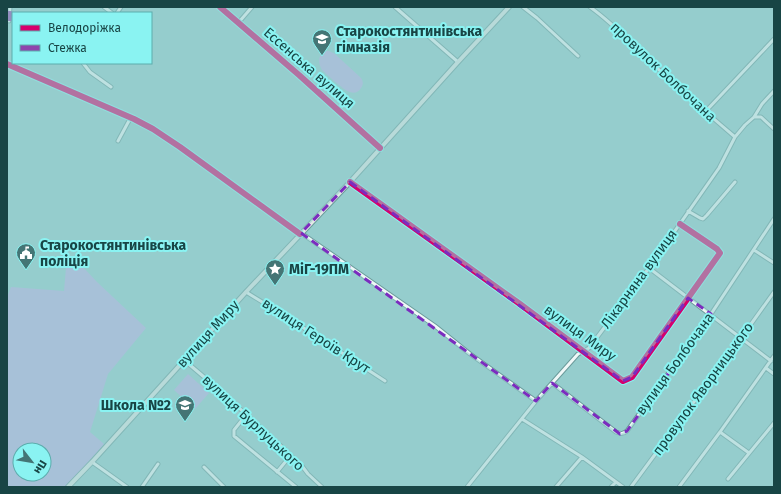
<svg xmlns="http://www.w3.org/2000/svg" width="781" height="494" font-family="'Fira Sans',sans-serif">
<rect width="100%" height="100%" fill="#95cdcd"/>
<path fill="#bcb1e5" fill-rule="evenodd" d="M326,51H329L335,54L360,77C363,80 364,84 361,88C359,92 354,94 350,92C343,90 328,75 322,70C318,63 317,55 326,51Z
M67,256L81,265L97,282L146,328L108,374L90,432L104,444L87,465L65,487H7V297L11,287L64,291ZM20,450H44V474H20Z
M188,374L209,393L195,409L174,390Z"/>
<g fill="none" stroke-linecap="round" stroke-linejoin="round">
<g stroke="#6b9b9b" stroke-width="5">
<path id="street" d="M104,7L112,13
M395,7L458,62
M523,7L537,18L578,56
M590,7C614,24 634,46 655,66C681,91 708,114 735,137
M117,13L121,7
M9,21L10,7
M239,22L252,7
M83,63L90,72L111,87
M7,64L134,119L153,129L180,147L300,234
M705,112L774,39
M754,117L762,104L774,91
M118,141L131,117
M350,182L520,304L623,381L632,377L720,253L717,249L680,224
M688,211L700,218L703,219L707,215L735,182
M301,233L435,326L470,354L536,401
M754,250L774,263
M649,268L771,361
M246,292L293,321L385,381
M184,360L217,388L280,445L302,466L308,474L322,487
M766,368L774,374
M552,383L616,432C621,434 623,434 627,431L711,314L774,219
M246,415L234,430V436L296,487
M522,419L582,457L623,487
M720,432L749,453
M92,462L127,487
M204,467L224,487
M277,472L291,455
M728,479L774,423
M142,487L158,464
M467,487L536,401L578,354L589,348L649,268L719,168L735,137L745,125L754,117H761L774,129
M556,487L582,457
M611,487L616,482
M631,487L741,338L774,292
M679,487L720,432L774,356"/>
</g>
<g stroke="#6b9b9b" stroke-width="6">
<path id="secondary" d="M220,7L299,75L380,148
M68,487L92,462L246,292L350,182L458,62L509,7"/>
</g>
<use href="#street" stroke="#eff8f8" stroke-width="3"/>
<use href="#secondary" stroke="#e2e9e6" stroke-width="4"/>
<path stroke="#8e44ad" stroke-width="5" stroke-dasharray="10 5" stroke-linecap="butt" d="M9,21L10,7"/>
<g stroke="#8af3f2" stroke-width="8">
<path id="cycleway" d="M220,7L299,75L380,148
M7,64L134,119L153,129L180,147L300,234
M350,182L520,304L623,381L632,377L720,253L717,249L680,224"/>
</g>
<use href="#cycleway" stroke="#d6006c" stroke-width="6"/>
</g>
<path d="M0 0H781V494H0ZM350,182L623,381L632,377L688,298L711,314L627,431L620,434L552,383L536,401L301,233Z" fill="#95cdcd" fill-opacity=".55" fill-rule="evenodd"/>
<path fill="none" stroke="#7b2cbf" stroke-width="3" stroke-dasharray="8 5" stroke-linejoin="round" d="M350,182L623,381L632,377L688,298L711,314L627,431L620,434L552,383L536,401L301,233Z"/>
<defs>
<g id="school-pin" transform="scale(1)"><path d="M0 17L-7.5 6A9.5 9.5 0 1 1 7.5 6Z" fill="#447575" stroke="#8af3f2"/><path d="M0-5L7-2L0 1L-7-2ZM-4 1L0 2.5L4 1V4Q0 6-4 4Z" fill="#fff"/></g>
<g id="civic-pin" transform="scale(1)"><path d="M0 17L-7.5 6A9.5 9.5 0 1 1 7.5 6Z" fill="#447575" stroke="#8af3f2"/><path d="M-.6-6.5H3V-4.5H.6V-3L4-1V1h2V6H-6V1h2V-1L-.6-3ZM-1.2 2.5V6h2.4V2.5Z" fill="#fff"/></g>
<g id="sight-pin" transform="scale(1)"><path d="M0 17L-7.5 6A9.5 9.5 0 1 1 7.5 6Z" fill="#447575" stroke="#8af3f2"/><path d="M0-6L1.8-2.2L6-1.7L2.9 1.2L3.7 5.4L0 3.3L-3.7 5.4L-2.9 1.2L-6-1.7L-1.8-2.2Z" fill="#fff"/></g>
</defs>
<g fill-rule="evenodd">
<use href="#school-pin" x="322" y="39"/>
<use href="#civic-pin" x="26" y="253"/>
<use href="#sight-pin" x="275" y="269"/>
<use href="#school-pin" x="185" y="405"/>
</g>
<g text-anchor="middle" dominant-baseline="central" stroke-width="4" stroke-linejoin="round" paint-order="stroke">
<g font-size="14" font-weight="bold" fill="#184545" stroke="#8af3f2" text-anchor="start">
<text x="336" y="31">Старокостянтинівська<tspan x="336" dy="16">гімназія</tspan></text>
<text x="40" y="245">Старокостянтинівська<tspan x="40" dy="16">поліція</tspan></text>
<text x="289" y="269">МіГ-19ПМ</text>
<text x="171" y="405" text-anchor="end">Школа №2</text>
</g>
<g font-size="14" fill="#184545" stroke="#8af3f2">
<text transform="translate(309 68) rotate(41)">Ессенська вулиця</text>
<text transform="translate(663 72) rotate(43)">провулок Болбочана</text>
<text transform="translate(639 279) rotate(-54)">Лікарняна вулиця</text>
<text transform="translate(580 333) rotate(36)">вулиця Миру</text>
<text transform="translate(208 334) rotate(-48)">вулиця Миру</text>
<text transform="translate(316 336) rotate(33)">вулиця Героїв Крут</text>
<text transform="translate(675 364) rotate(-54)">вулиця Болбочана</text>
<text transform="translate(703 389) rotate(-54)">провулок Яворницького</text>
<text transform="translate(253 423) rotate(43)">вулиця Бурлуцького</text>
</g>
</g>
<rect width="781" height="494" fill="none" stroke="#184545" stroke-width="16"/>
<rect x="12" y="12" width="140" height="52" fill="#8af3f2" stroke="#5cadad"/>
<rect x="20" y="25" width="20" height="6" fill="#d6006c" stroke="#5cadad"/>
<text x="48" y="32" font-size="12" fill="#184545">Велодоріжка</text>
<rect x="20" y="45" width="20" height="6" fill="#8e44ad" stroke="#5cadad"/>
<text x="48" y="52" font-size="12" fill="#184545">Стежка</text>
<g transform="translate(32 462) rotate(121)"><circle r="19" fill="#8af3f2" stroke="#5cadad"/>
<path d="M0-3L7 15L0 10L-7 15Z" fill="#447575"/>
<text y="-6" font-size="11" font-weight="bold" text-anchor="middle" fill="#184545">Пн</text>
</g>
</svg>
